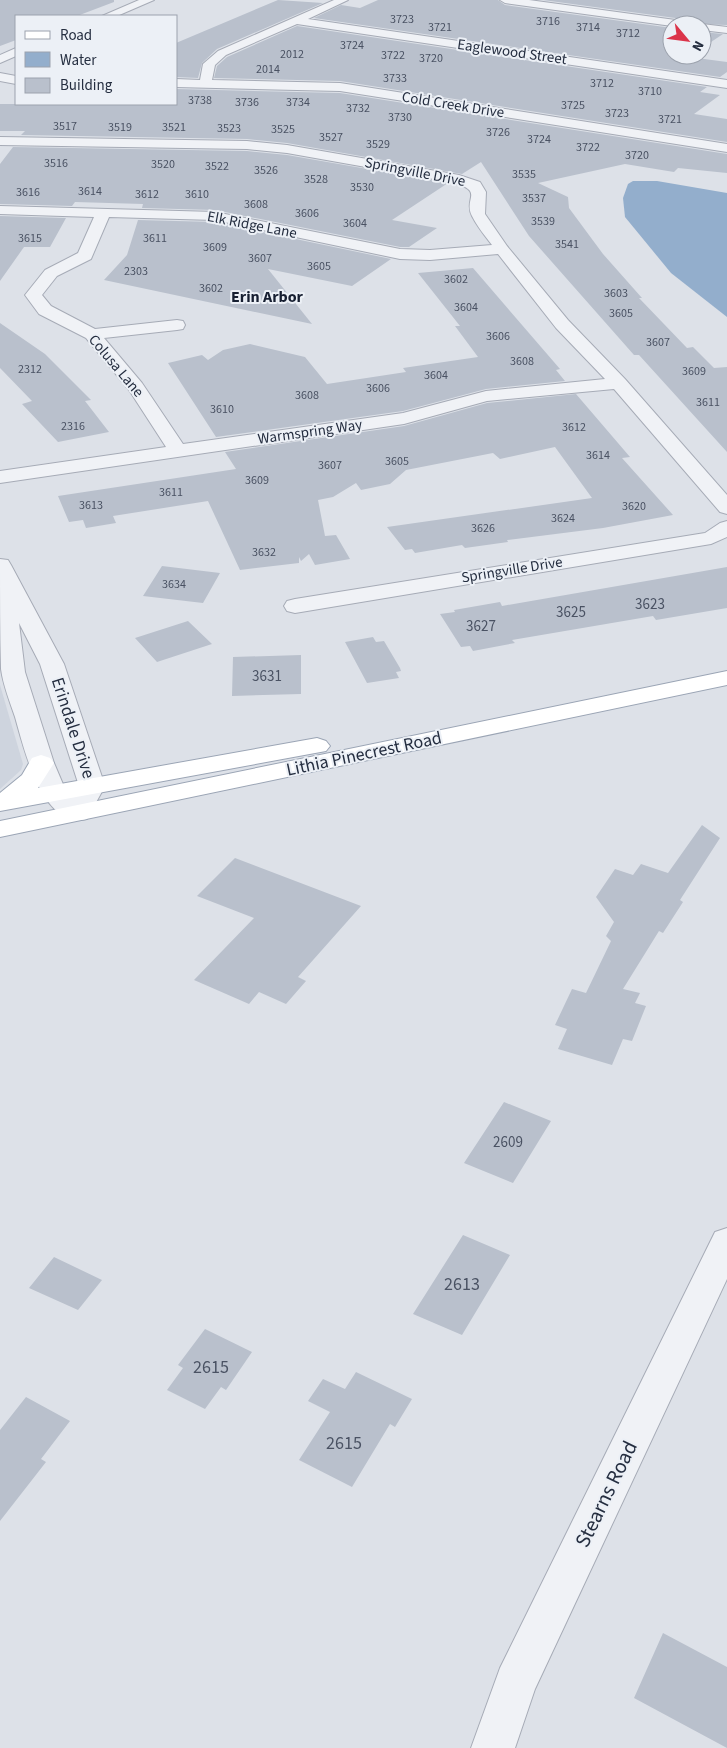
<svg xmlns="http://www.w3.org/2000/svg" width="727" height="1748" font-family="'Source Sans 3',sans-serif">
<rect width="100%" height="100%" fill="#dde1e8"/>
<path fill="#ced4de" d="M0,685L23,764L21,770L0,789Z"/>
<path fill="#93aecc" d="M633,181H657L727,193V317L671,273L625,217L623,198L628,184Z"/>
<path fill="#b9c0cc" d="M0,0H114V2L77,16H16V40L0,46Z
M278,0L323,3L217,49L202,63L198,78L176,77V43Z
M378,0H498L505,5L672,28V55H692L689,57L727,62V72L720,77L314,18L341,5L360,8Z
M543,0H727V25L697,24L690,20Z
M297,26L707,87L700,92L720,95L694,114L727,119V142L340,81L214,78L217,66L227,57Z
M702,32L723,34L702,48Z
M176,89L340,93L727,154V173L678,168L674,172L625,164L538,183L568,197L569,208L603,254L642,298H639L687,348L693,347L714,368L727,367V452L639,355H634L529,236L481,162L462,174L287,143L247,139L21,135L25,131H0V104H176Z
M13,147L247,151L287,155L448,183L392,220L437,228L409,247H400L215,210L142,208L143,204L75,202L72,206L0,204V164Z
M0,216L66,218L50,247H24L0,281Z
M138,220L215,222L391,259L352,286L268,269L312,324L104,280L127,255Z
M473,268L560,369L556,370L565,381L486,389L403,411L216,437L168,363L202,355L208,360L223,350L250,344L305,357L327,384L406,372L403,368L478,357L455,326H460L418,273Z
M0,323L45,354L91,400L85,401L109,432L58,442L22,404L32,401L0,368Z
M576,394L630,457L622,458L673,515L603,528L507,540L508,542L465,548L462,545L415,553L412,549L405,550L387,527L592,498L555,447L500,459L493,453L406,470L390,484L361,490L356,483L333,497L318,500L325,536L336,535L350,559L315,565L309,554L301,561L299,557V563L240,570L208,501L113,516L116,523L86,528L83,520L69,522L58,496L236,469L225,452L404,426L487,403Z
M162,566L220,573L203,603L143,596Z
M727,567V608L656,620L653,616L512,640L515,643L473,651L470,646L461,647L440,614L455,612L454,610L500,602L502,606Z
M188,621L212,644L157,662L135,638Z
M373,637L376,642L384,641L400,668L401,671L396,672L399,678L367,683L345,642Z
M301,655V694L232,696L233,657Z
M702,825L720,838L680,900L683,902L663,933L659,931L623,989L640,993L635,1003L646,1006L632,1041L623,1039L612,1065L558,1049L567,1029L555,1025L572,989L586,993L611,941L606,936L614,922L596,897L615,869L633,875L641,864L668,873Z
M235,858L361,906L298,977L306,981L286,1004L259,992L249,1004L194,980L254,918L197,896Z
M504,1102L551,1121L513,1183L464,1163Z
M463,1235L510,1255L462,1335L413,1314Z
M54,1257L102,1280L78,1310L29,1288Z
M205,1329L252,1352L226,1390L221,1387L205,1409L167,1390L183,1368L178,1365Z
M356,1372L412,1399L395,1427L390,1424L352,1487L299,1460L330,1412L308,1401L323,1379L345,1389Z
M26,1397L70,1421L41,1459L46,1462L0,1521V1430Z
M663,1633L727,1667V1748L634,1698Z"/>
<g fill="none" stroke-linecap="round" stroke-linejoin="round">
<g stroke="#a6abb6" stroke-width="2">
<path id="minor" d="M139,0H154L117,16H102Z
M334,0H348L308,19L727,80V88L297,24L226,55L215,65L212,80L340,83L727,144V152L340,91L176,87V79L200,80L203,64L218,51Z
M500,0H529L690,22L696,25L672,26L505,3Z
M702,24L727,27V33L702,30V25H698Z
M16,48V56L0,63V55Z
M0,73L16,76V84L0,81Z
M0,137L247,141L287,145L459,175L480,182L486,192L485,214L507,246L568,320L625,379L727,495V514L720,512L614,389L487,401L404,424L0,483V471L166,447L129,390L86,338L39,314L25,295L45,270L78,253L94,217L0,214V206L215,212L400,249L430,250L492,245C485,236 477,226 472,216C463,198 484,193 456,183L287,153L247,149L0,145ZM109,217L215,220L400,259L430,260L498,254L556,328L605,379L486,391L403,413L183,444L142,383L104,338L177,330L183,329L185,325L183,321L177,320L95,329L51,306L42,295L57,276L91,259Z
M727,521V537L711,544L295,613L287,611L284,606L287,601L295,599L705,533L720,523Z
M0,559L8,560L11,565L64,664L105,786L87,819C42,830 24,748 15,717C10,702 3,685 1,669C0,633 0,595 0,559ZM19,623L40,664L79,786L74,796L65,789L54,763L25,672Z
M727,1228V1279L535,1689L515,1748H471L500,1668L715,1232Z"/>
</g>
<g stroke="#9ba5b5" stroke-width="2">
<path id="major" d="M727,671V685L0,837V821Z
M317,738L326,741L330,746L326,751L0,811V793L22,775L32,758L41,755L50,758L54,763L38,788Z"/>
</g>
<use href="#minor" fill="#f0f2f6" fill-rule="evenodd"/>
<use href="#major" fill="#fff" fill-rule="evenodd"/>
</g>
<g text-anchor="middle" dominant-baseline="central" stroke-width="4" stroke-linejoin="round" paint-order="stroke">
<g font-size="12" fill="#4a5263">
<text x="402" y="19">3723</text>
<text x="548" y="21">3716</text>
<text x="440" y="27">3721</text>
<text x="588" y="27">3714</text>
<text x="628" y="33">3712</text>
<text x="352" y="45">3724</text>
<text x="292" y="54">2012</text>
<text x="393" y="55">3722</text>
<text x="431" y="58">3720</text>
<text x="268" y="69">2014</text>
<text x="395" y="78">3733</text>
<text x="602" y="83">3712</text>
<text x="650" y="91">3710</text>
<text x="200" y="100">3738</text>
<text x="247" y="102">3736</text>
<text x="298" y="102">3734</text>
<text x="573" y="105">3725</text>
<text x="358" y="108">3732</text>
<text x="617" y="113">3723</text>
<text x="400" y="117">3730</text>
<text x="670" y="119">3721</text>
<text x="65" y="126">3517</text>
<text x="120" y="127">3519</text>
<text x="174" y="127">3521</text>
<text x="229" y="128">3523</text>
<text x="283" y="129">3525</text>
<text x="498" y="132">3726</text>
<text x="331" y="137">3527</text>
<text x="539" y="139">3724</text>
<text x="378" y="144">3529</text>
<text x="588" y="147">3722</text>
<text x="637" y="155">3720</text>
<text x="56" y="163">3516</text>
<text x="163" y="164">3520</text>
<text x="217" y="166">3522</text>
<text x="266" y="170">3526</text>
<text x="524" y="174">3535</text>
<text x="316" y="179">3528</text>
<text x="362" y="187">3530</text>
<text x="90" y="191">3614</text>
<text x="28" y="192">3616</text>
<text x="147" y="194">3612</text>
<text x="197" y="194">3610</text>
<text x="534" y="198">3537</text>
<text x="256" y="204">3608</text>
<text x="307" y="213">3606</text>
<text x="543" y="221">3539</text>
<text x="355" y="223">3604</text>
<text x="30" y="238">3615</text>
<text x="155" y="238">3611</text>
<text x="567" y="244">3541</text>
<text x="215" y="247">3609</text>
<text x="260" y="258">3607</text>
<text x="319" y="266">3605</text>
<text x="136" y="271">2303</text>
<text x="456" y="279">3602</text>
<text x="211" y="288">3602</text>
<text x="616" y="293">3603</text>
<text x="466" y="307">3604</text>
<text x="621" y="313">3605</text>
<text x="498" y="336">3606</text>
<text x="658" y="342">3607</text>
<text x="522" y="361">3608</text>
<text x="30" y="369">2312</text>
<text x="694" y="371">3609</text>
<text x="436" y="375">3604</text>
<text x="378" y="388">3606</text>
<text x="307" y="395">3608</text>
<text x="708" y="402">3611</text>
<text x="222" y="409">3610</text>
<text x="73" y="426">2316</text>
<text x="574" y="427">3612</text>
<text x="598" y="455">3614</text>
<text x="397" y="461">3605</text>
<text x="330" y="465">3607</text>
<text x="257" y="480">3609</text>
<text x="171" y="492">3611</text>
<text x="91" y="505">3613</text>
<text x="634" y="506">3620</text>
<text x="563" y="518">3624</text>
<text x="483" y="528">3626</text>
<text x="264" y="552">3632</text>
<text x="174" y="584">3634</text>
</g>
<g font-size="15" fill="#252e40" stroke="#ecf0f6">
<text transform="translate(512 52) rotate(8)">Eaglewood Street</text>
<text transform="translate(453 105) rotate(9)">Cold Creek Drive</text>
<text transform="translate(415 172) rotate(11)">Springville Drive</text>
<text transform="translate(252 225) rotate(11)">Elk Ridge Lane</text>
<text transform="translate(116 366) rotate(50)">Colusa Lane</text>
<text transform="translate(310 432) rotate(-8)">Warmspring Way</text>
<text transform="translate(512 570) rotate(-9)">Springville Drive</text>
</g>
<g font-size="15" fill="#4a5263">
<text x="650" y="604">3623</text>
<text x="571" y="612">3625</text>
<text x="481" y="626">3627</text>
<text x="267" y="676">3631</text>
<text x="508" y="1142">2609</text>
</g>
<g font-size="16" font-weight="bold" fill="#171f31" stroke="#ecf0f6">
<text x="267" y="297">Erin Arbor</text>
</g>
<g font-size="18" fill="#252e40" stroke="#ecf0f6">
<text transform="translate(73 728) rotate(72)">Erindale Drive</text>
<text transform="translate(364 754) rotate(-12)">Lithia Pinecrest Road</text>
</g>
<g font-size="18" fill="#4a5263">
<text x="462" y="1284">2613</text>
<text x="211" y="1367">2615</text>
<text x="344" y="1443">2615</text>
</g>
<g font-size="21" fill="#252e40" stroke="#ecf0f6">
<text transform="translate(606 1494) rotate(-64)">Stearns Road</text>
</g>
</g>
<rect x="15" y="15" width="162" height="90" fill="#ecf0f6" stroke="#9ca2ad"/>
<rect x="25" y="31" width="25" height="8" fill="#ffffff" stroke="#9ca2ad"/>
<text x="60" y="40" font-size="15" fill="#252e40">Road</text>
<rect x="25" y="52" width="25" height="15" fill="#93aecc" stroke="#9ca2ad"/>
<text x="60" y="65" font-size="15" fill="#252e40">Water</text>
<rect x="25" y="78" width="25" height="15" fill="#b9c0cc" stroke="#9ca2ad"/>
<text x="60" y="90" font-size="15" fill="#252e40">Building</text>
<g transform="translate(687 40) rotate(119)"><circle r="24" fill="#ecf0f6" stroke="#9ca2ad"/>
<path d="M0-4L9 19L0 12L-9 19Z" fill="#db344a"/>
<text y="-8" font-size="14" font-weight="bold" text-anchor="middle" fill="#252e40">N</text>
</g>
</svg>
